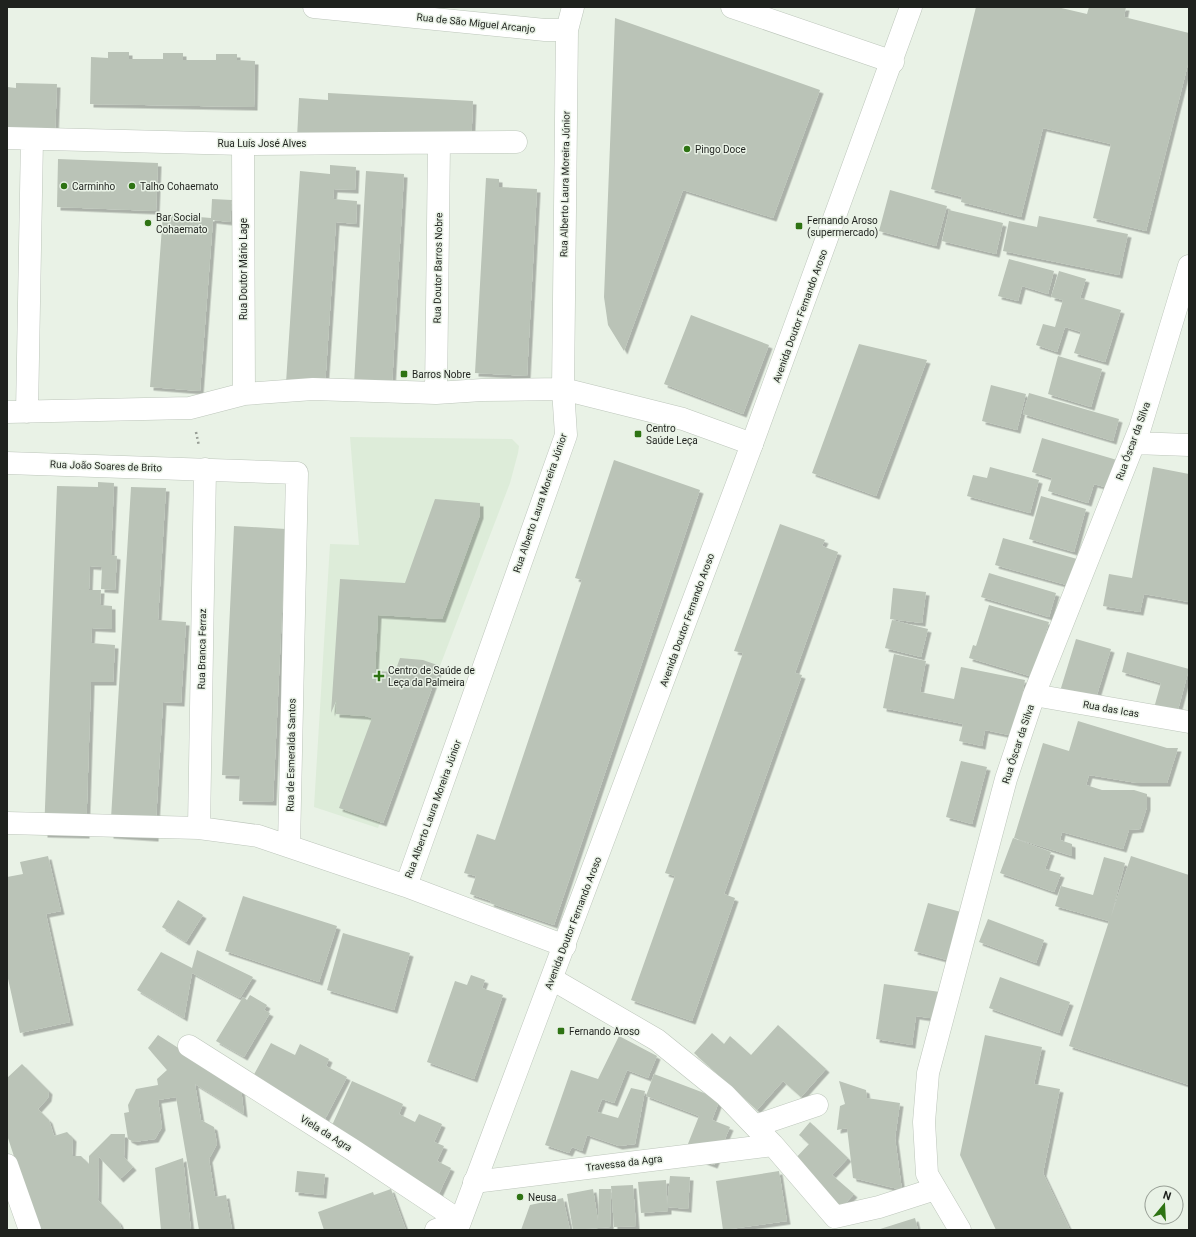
<svg xmlns="http://www.w3.org/2000/svg" width="1196" height="1237" font-family="Roboto,sans-serif">
<defs>
<filter id="shadow"><feDropShadow dx="3.5" dy="3.5" stdDeviation="0" flood-color="#0004"/></filter>
</defs>
<rect width="100%" height="100%" fill="#e9f2e6"/>
<path fill="#ddecd9" d="M350,437L512,439L519,446L518,453L510,483L378,828L314,807L330,544L359,545Z"/>
<path fill="#bac3b7" filter="url(#shadow)" d="M976,7H1057L1087,14L1089,7H1126L1124,17L1189,33V60L1146,231L1093,218L1111,144L1043,128L1021,217L961,202L962,197L931,189Z
M615,18L820,90L773,218L683,190L624,351L608,325L604,297Z
M108,52H129V59H163V53H183V60H216V54H237V60L255,61L254,107L90,104L91,57L108,58Z
M16,83L57,84L55,135L7,133V87L16,88Z
M328,93L473,101L471,147L297,138L299,98L328,100Z
M58,159L158,163L156,211L57,207Z
M330,165L356,167L355,190L334,189L333,199L357,201L356,224L336,222L325,386L286,383L300,171L330,174Z
M366,171L404,174L392,386L354,384Z
M486,178L499,179V187L537,189L527,376L475,373Z
M890,190L947,206L936,246L879,231Z
M212,199L232,200L230,222L213,220L200,391L150,387L163,214L211,218Z
M949,210L1003,223L996,254L942,241Z
M1039,216L1128,234L1119,275L1003,251L1009,221L1037,227Z
M1009,259L1054,271L1048,294L1022,286L1018,301L998,296Z
M1059,271L1086,279L1080,298L1121,310L1105,362L1074,353L1081,332L1065,327L1057,352L1036,345L1043,324L1055,327L1063,300L1051,297Z
M691,315L769,345L743,414L664,384Z
M859,344L927,360L876,496L812,473Z
M1058,356L1102,369L1091,407L1048,394Z
M991,385L1026,394L1017,430L982,421Z
M1029,393L1119,419L1113,441L1023,414Z
M1042,438L1117,460L1108,488L1094,484L1088,503L1048,491L1052,478L1032,472Z
M614,460L700,490L554,925L490,903L491,901L470,894L476,876L464,873L477,834L495,840L582,580L575,578Z
M990,467L1039,480L1030,513L967,496L973,475L987,478Z
M1153,467L1189,474V602L1144,594L1140,612L1103,606L1109,574L1132,578Z
M98,482L114,483L111,555L117,556L115,590L101,589L102,567L90,566L89,590H101L100,605L112,606V629L92,628L91,643L115,645L113,682H91L86,835L44,834L57,486L98,487Z
M131,487L166,488L158,620L186,622L181,703L163,702L155,838L110,835Z
M1041,496L1086,509L1074,552L1029,539Z
M435,499L480,503V515L442,619L378,615L375,671L395,672L400,658L423,660L440,666L383,823L339,808L372,718L365,716L336,714L337,699L331,713L340,579L405,583Z
M780,524L825,540L822,546L838,552L795,673L802,675L724,894L735,898L692,1021L631,1000L675,876L665,873L743,653L734,651Z
M234,526L286,529L273,802L239,801L240,776L222,775Z
M1003,538L1077,559L1070,586L995,565Z
M989,573L1056,593L1049,617L981,597Z
M893,588L926,592L922,623L890,619Z
M989,605L1049,622L1033,677L969,658L973,645L976,646Z
M892,620L928,629L921,657L885,648Z
M1076,639L1111,649L1092,711L1057,701Z
M1127,652L1189,669L1175,721L1152,715L1161,683L1122,672Z
M894,654L926,661L920,692L954,699L961,667L1025,680L1014,736L985,730L982,746L959,741L963,724L883,708Z
M1078,721L1167,748H1178L1167,783H1137L1089,775L1086,785L1102,790H1134L1147,794V807L1140,829L1129,830L1123,849L1062,832L1060,840L1072,844V856L1014,838L1043,743L1069,751Z
M961,761L987,767L972,824L946,817Z
M1013,838L1051,852L1045,869L1061,874L1054,892L1000,873Z
M48,856L61,911L46,914L70,1022L20,1033L7,974V877L23,874L20,862Z
M1131,856L1189,875V1085L1069,1046L1109,921L1055,906L1061,886L1093,895L1104,857L1125,863L1111,917Z
M243,896L337,926L319,982L225,951Z
M178,900L203,915L186,942L162,927Z
M928,903L961,912L947,960L914,951Z
M988,919L1044,940L1036,963L979,942Z
M343,933L410,953L394,1010L327,990Z
M197,950L253,977L240,998L192,973L184,1018L137,990L161,952L192,968Z
M471,975L485,980L482,988L503,995L474,1079L427,1062L455,981L467,985Z
M1000,977L1070,1002L1059,1033L989,1008Z
M884,984L940,992L936,1019L916,1016L912,1045L876,1039Z
M250,995L267,1005L264,1010L270,1013L244,1057L216,1041L243,997L247,1000Z
M778,1025L826,1069L801,1097L783,1081L757,1110L694,1053L712,1033L724,1044L730,1036L751,1055Z
M158,1035L241,1088L244,1114L195,1084L201,1120L214,1127L217,1144L209,1159L215,1197L226,1195L232,1230H199L176,1097L158,1100L162,1127L155,1139L134,1142L128,1139L124,1113L129,1112L128,1105L136,1089L158,1085L157,1079L167,1070L148,1048Z
M985,1035L1042,1047L1034,1084L1060,1089L1043,1173L1070,1230H996L960,1155Z
M619,1036L657,1056L648,1078L627,1070L614,1103L602,1099L597,1112L618,1118L631,1088L645,1091L635,1144L619,1146L587,1135L582,1151L572,1147L569,1153L545,1145L571,1070L598,1079Z
M271,1043L295,1055L300,1044L329,1059L326,1066L347,1077L325,1119L251,1080Z
M22,1064L49,1091L48,1098L38,1109L49,1120L54,1136L67,1132L73,1138L72,1156H81L89,1164V1156L111,1134H125L124,1157L133,1167L120,1179L99,1157L98,1200L119,1222L122,1230H38L7,1135V1078Z
M654,1074L720,1099L712,1120L730,1127L714,1165L684,1154L699,1116L646,1096Z
M352,1081L403,1104L399,1114L415,1122L419,1114L442,1124L434,1142L444,1146L437,1161L451,1168L436,1200L329,1132Z
M839,1081L866,1090L867,1098L900,1103L895,1138L902,1190L853,1178L847,1128L837,1130L840,1106L845,1104Z
M810,1122L848,1158L832,1175L854,1194L841,1208L792,1162L809,1144L799,1135Z
M183,1158L191,1230H161L155,1168Z
M297,1171L325,1174L323,1195L295,1192Z
M779,1171L787,1221L723,1230L716,1181Z
M670,1176L690,1177L688,1209L668,1207V1211L641,1213L638,1182L666,1180L667,1205Z
M633,1185L636,1226L614,1227L611,1186Z
M391,1189L406,1230H324L318,1212L373,1192L374,1195Z
M593,1189L598,1221L599,1189H611L610,1227L573,1230L567,1194Z
M563,1198L570,1230H521L530,1205Z
M915,1218L918,1230H877Z"/>
<g fill="none" stroke-linecap="round" stroke-linejoin="round">
<g stroke="#bdc6bb" stroke-width="23">
<path id="minor" d="M314,7L545,30H567
M732,7L893,62
M7,138L243,144L516,142
M243,144L244,394
M436,393L439,143
M7,412L190,408L244,394L313,389L436,393L482,390L563,389L683,419L752,444
M27,412L32,139
M1134,443L1189,445
M7,463L297,473L289,846
M1034,695L1189,722
M7,823L199,828L258,836L406,886L565,946
M199,828L205,469
M406,886L566,435L563,389L567,30L573,7
M552,979L657,1040L725,1095L773,1145L835,1217L879,1207L935,1189
M189,1046L353,1150L460,1221
M755,1126L817,1105
M7,1165L30,1230
M474,1182L773,1145
M436,1230L460,1221
M960,1230L927,1174L924,1122L928,1073L1006,779L1034,695L1140,428L1189,266"/>
</g>
<g stroke="#bdc6bb" stroke-width="23">
<path id="secondary" d="M457,1230L752,444L911,7"/>
</g>
<path stroke="#979d95" stroke-width="2.5" stroke-dasharray="2 3" stroke-linecap="butt" d="M196,432L199,446"/>
<use href="#minor" stroke="#fff" stroke-width="22"/>
<use href="#secondary" stroke="#fff" stroke-width="22"/>
</g>
<g fill="#2e7313" stroke="#e9f2e6" stroke-width="1.5">
<circle cx="687" cy="149" r="4"/>
<circle cx="64" cy="186" r="4"/>
<circle cx="132" cy="186" r="4"/>
<circle cx="148" cy="223" r="4"/>
<rect x="795" y="222" width="8" height="8" rx="2"/>
<rect x="400" y="370" width="8" height="8" rx="2"/>
<rect x="634" y="430" width="8" height="8" rx="2"/>
<path d="M377 670h4v4h4v4h-4v4h-4v-4h-4v-4h4z"/>
<rect x="557" y="1027" width="8" height="8" rx="2"/>
<circle cx="520" cy="1197" r="4"/>
</g>
<g text-anchor="middle" dominant-baseline="central" stroke-width="3" stroke-linejoin="round" paint-order="stroke">
<g font-size="10" fill="#1f221e" stroke="#e9f2e6">
<text transform="translate(476 23) rotate(6)">Rua de São Miguel Arcanjo</text>
<text x="262" y="143">Rua Luís José Alves</text>
<text transform="translate(565 184) rotate(-89)">Rua Alberto Laura Moreira Júnior</text>
<text transform="translate(438 268) rotate(-89)">Rua Doutor Barros Nobre</text>
<text transform="translate(243 269) rotate(-90)">Rua Doutor Mário Lage</text>
<text transform="translate(800 316) rotate(-70)">Avenida Doutor Fernando Aroso</text>
<text transform="translate(1133 441) rotate(-70)">Rua Óscar da Silva</text>
<text transform="translate(106 466) rotate(2)">Rua João Soares de Brito</text>
<text transform="translate(540 503) rotate(-71)">Rua Alberto Laura Moreira Júnior</text>
<text transform="translate(687 620) rotate(-70)">Avenida Doutor Fernando Aroso</text>
<text transform="translate(202 649) rotate(-89)">Rua Branca Ferraz</text>
<text transform="translate(1111 709) rotate(10)">Rua das Icas</text>
<text transform="translate(1018 744) rotate(-72)">Rua Óscar da Silva</text>
<text transform="translate(291 755) rotate(-89)">Rua de Esmeralda Santos</text>
<text transform="translate(433 809) rotate(-70)">Rua Alberto Laura Moreira Júnior</text>
<text transform="translate(573 923) rotate(-69)">Avenida Doutor Fernando Aroso</text>
<text transform="translate(326 1133) rotate(32)">Viela da Agra</text>
<text transform="translate(624 1163) rotate(-7)">Travessa da Agra</text>
</g>
<g font-size="10" fill="#1f221e" stroke="#e9f2e6" text-anchor="start">
<text x="695" y="149">Pingo Doce</text>
<text x="72" y="186">Carminho</text>
<text x="140" y="186">Talho Cohaemato</text>
<text x="156" y="217">Bar Social<tspan x="156" dy="12">Cohaemato</tspan></text>
<text x="807" y="220">Fernando Aroso<tspan x="807" dy="12">(supermercado)</tspan></text>
<text x="412" y="374">Barros Nobre</text>
<text x="646" y="428">Centro<tspan x="646" dy="12">Saúde Leça</tspan></text>
<text x="388" y="670">Centro de Saúde de<tspan x="388" dy="12">Leça da Palmeira</tspan></text>
<text x="569" y="1031">Fernando Aroso</text>
<text x="528" y="1197">Neusa</text>
</g>
</g>
<rect width="1196" height="1237" fill="none" stroke="#1f221e" stroke-width="16"/>
<g transform="translate(1164 1205) rotate(18)"><circle r="19" fill="#e9f2e6" stroke="#989f96"/>
<path d="M0-3L7 15L0 10L-7 15Z" fill="#2e7313"/>
<text y="-6" font-size="11" font-weight="bold" text-anchor="middle" fill="#1f221e">N</text>
</g>
</svg>
